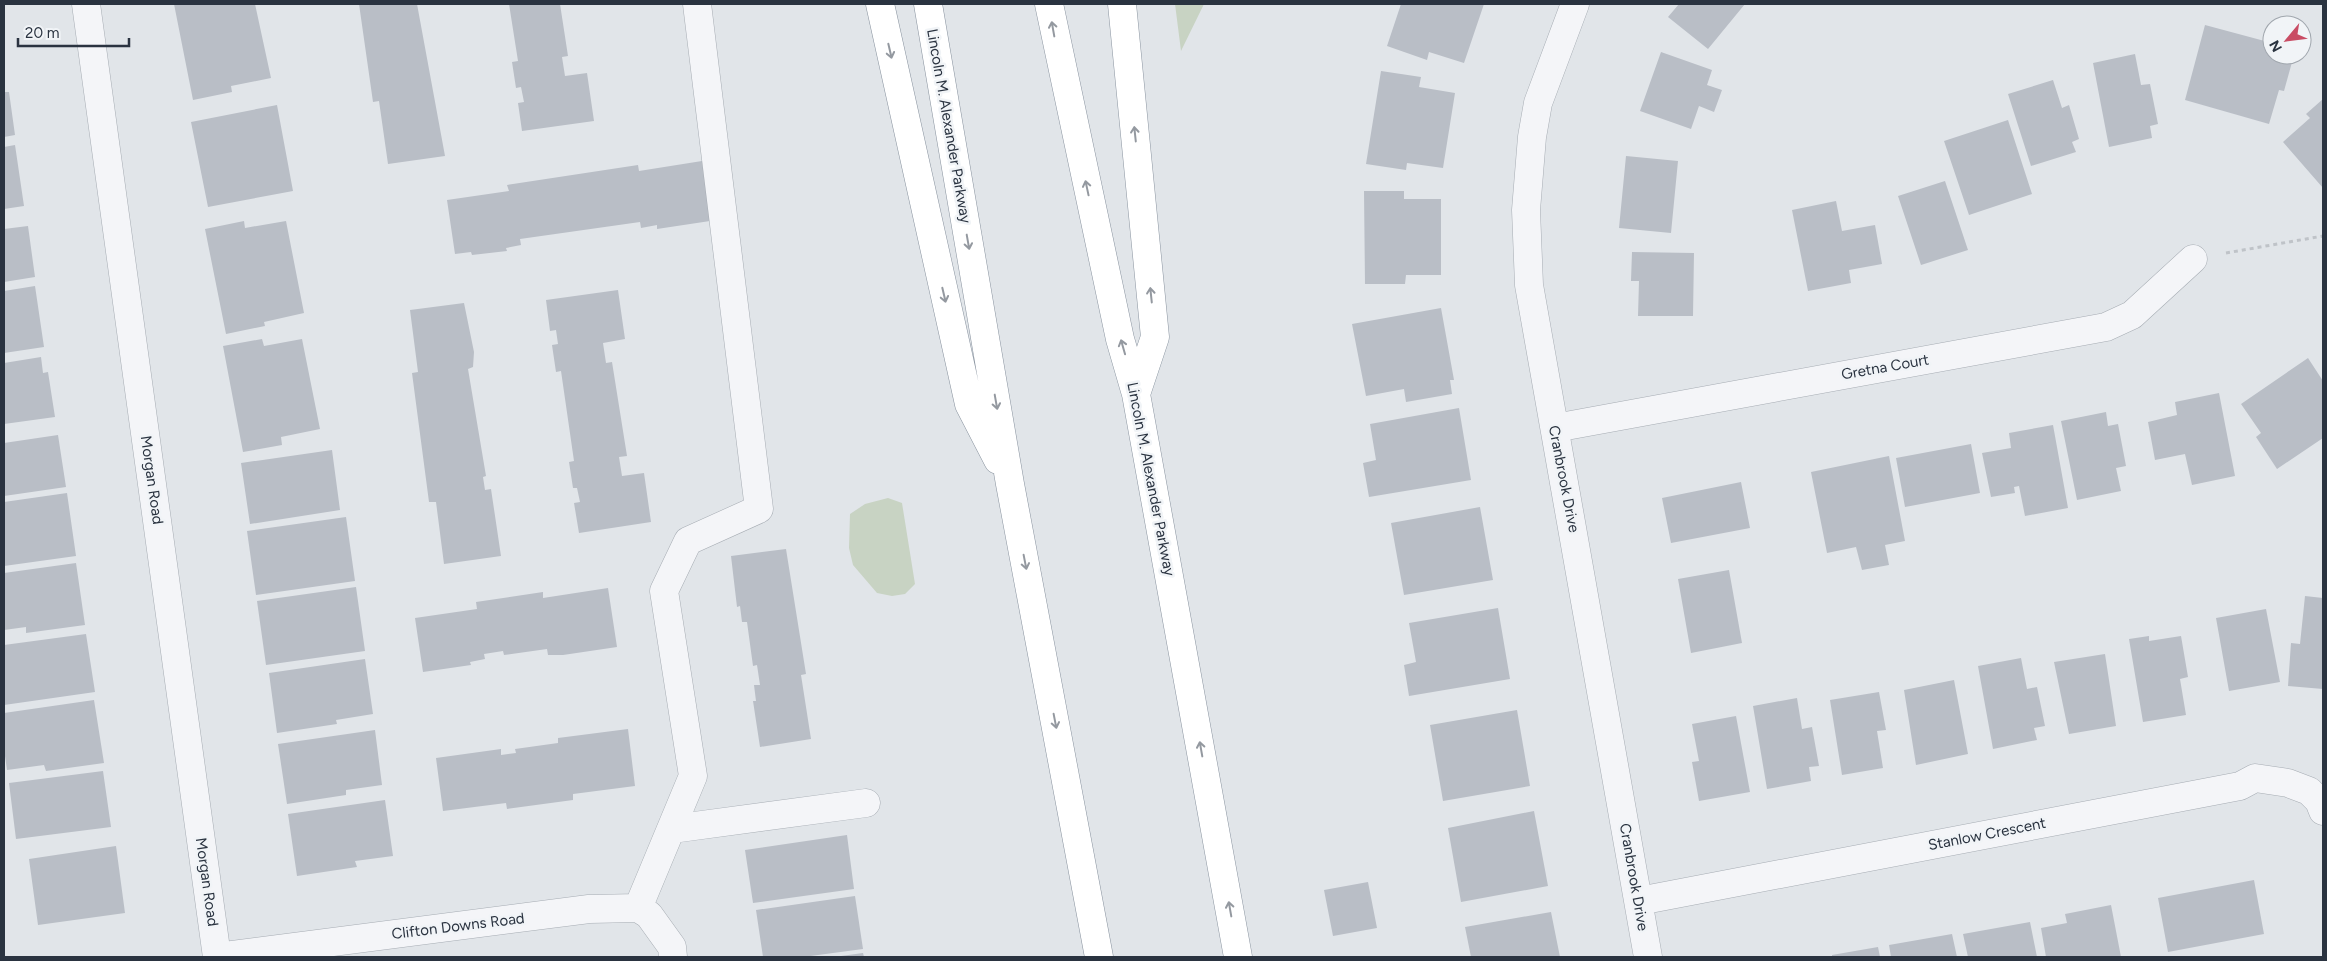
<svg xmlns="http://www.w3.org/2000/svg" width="2327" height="961" font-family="Figtree,sans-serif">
<rect width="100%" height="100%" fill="#e1e5e9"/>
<path fill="#c8d3c3" d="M1175,4H1204L1181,51Z
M888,498L902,503L915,584L905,594L892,596L877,593L853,565L849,548L850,514L865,504Z"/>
<path fill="#b9bec6" d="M174,4H255L271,78L231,86L232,92L193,100Z
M359,4H417L445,156L388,164L379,101L373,102Z
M509,4H560L568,56L562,57L565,76L587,73L594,121L522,131L518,103L524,102L521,87L516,88L512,62L518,61Z
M1401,4H1484L1464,63L1429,52L1427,60L1387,46Z
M1679,4H1745L1708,49L1668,17Z
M2205,25L2272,43V55H2294L2284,91L2279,90L2269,124L2185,100Z
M1661,52L1712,70L1707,85L1722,90L1714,112L1699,106L1691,129L1640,111Z
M2135,54L2141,85L2150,84L2158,124L2150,126L2152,138L2109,147L2093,63Z
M1381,71L1421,77L1419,87L1455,93L1443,168L1407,163L1406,170L1366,164Z
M2053,80L2062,108L2069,105L2079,139L2072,142L2076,152L2031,166L2008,94Z
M4,92H9L15,135L4,137Z
M2323,99V188L2283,142L2310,118L2306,114Z
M277,105L293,191L208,207L191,122Z
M2008,120L2032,194L1969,215L1944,141Z
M15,145L24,206L4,209V147Z
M1626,156L1678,161L1671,233L1619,228Z
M702,161L710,221L657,229V225L641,228L640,222L520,239L521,245L506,248L507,251L472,255L471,252L455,254L447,200L509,191L507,185L638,165L639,171Z
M1945,181L1968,250L1921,265L1898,196Z
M1364,191H1404V199H1441V275H1406L1405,284H1365Z
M1836,201L1842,231L1875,225L1882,264L1849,270L1851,283L1808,291L1792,210Z
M244,221L245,228L286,221L304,313L264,322L265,326L226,334L205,229Z
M28,226L35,277L4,282V229Z
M1632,252L1694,253L1693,316H1638L1639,281H1631Z
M35,286L44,347L4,353V291Z
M618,290L625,339L603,343L606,363L612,362L627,456L619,457L622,476L644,473L651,522L579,533L574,503L580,502L577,488H573L569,462L574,461L561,371L556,372L552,345L558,344L556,330L550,331L546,300Z
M464,303L474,352L473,367L468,369L486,476L483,477L485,490L491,489L501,556L444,564L436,502H429L412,373L418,372L410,310Z
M1441,308L1454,380H1450L1452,394L1406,402L1404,389L1366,396L1352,324Z
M262,339L264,346L302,339L320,429L281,437L282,445L243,452L223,346Z
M41,357L43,373L48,372L55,417L4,424V363Z
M2308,358L2323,381V438L2277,469L2256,437L2261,433L2241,404Z
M2219,393L2235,476L2192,485L2185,454L2155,460L2148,422L2177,415L2175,402Z
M1459,408L1471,480L1369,497L1363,463L1376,460L1370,424Z
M2106,412L2108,426L2118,424L2126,466L2116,468L2121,491L2077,500L2061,421Z
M2053,425L2068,508L2025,516L2019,486L2014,487L2015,493L1991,497L1982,453L2011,448L2009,433Z
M58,435L66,487L4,496V443Z
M1971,444L1980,493L1905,507L1896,458Z
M332,450L340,510L250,524L241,463Z
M1889,456L1905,541L1885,545L1889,565L1862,570L1856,547L1827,553L1811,472Z
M1741,482L1750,528L1671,543L1662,498Z
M67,493L76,556L4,566V502Z
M1480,507L1493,580L1404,595L1391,523Z
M346,517L355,581L256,595L247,531Z
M786,549L806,674L801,675L811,739L760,747L753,701H756L754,685H760L757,665L753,666L747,622H742L740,606L737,607L731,556Z
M76,563L85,625L26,633V627L4,630V573Z
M1729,570L1742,643L1691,653L1678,579Z
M356,587L365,651L266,665L257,601Z
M608,588L617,647L563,655H548L547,649L504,655L503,651L484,654L485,659L470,662L471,665L423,672L415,618L477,609L476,602L543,592V598Z
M2305,596L2323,598V689L2288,686L2291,643L2300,644Z
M1498,608L1510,679L1409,696L1404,665L1416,662L1409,623Z
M2266,609L2280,682L2229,691L2216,618Z
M86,634L95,692L4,705V645Z
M2149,636V641L2181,636L2188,677L2180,679L2186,715L2143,722L2129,639Z
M2105,654L2116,726L2069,734L2054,662Z
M2021,658L2027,689L2037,687L2045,726L2034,728L2037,740L1993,749L1978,666Z
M365,659L373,714L336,720L337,724L277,733L269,673Z
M1954,680L1968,754L1916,765L1904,690Z
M1879,692L1886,730L1877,731L1883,768L1842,775L1830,700Z
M1797,698L1802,729L1812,727L1819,766L1809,767L1811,781L1767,789L1753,706Z
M94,700L104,763L46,771L44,765L7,770L4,749V713Z
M1517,710L1530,786L1443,801L1430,725Z
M1736,716L1750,792L1699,801L1692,762L1699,761L1692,724Z
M628,729L635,786L573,794V800L507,809L506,803L443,811L436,758L501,749V755L516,753L515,749L558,743V738Z
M375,730L382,785L346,790V795L287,804L278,744Z
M103,771L111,827L16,839L9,783Z
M385,800L393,856L355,861L357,867L297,876L288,814Z
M1534,811L1548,886L1461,902L1448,828Z
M847,835L854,889L753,903L745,850Z
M116,846L125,913L38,925L29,859Z
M2254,880L2264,934L2168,952L2158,898Z
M1368,882L1377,928L1333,936L1324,890Z
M855,896L863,949L803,957H763L756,910Z
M2111,905L2121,957H2046L2041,928L2067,923L2065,914Z
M1551,912L1560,957H1471L1465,927Z
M2030,922L2037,957H1968L1963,934Z
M1952,934L1957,957H1891L1889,945Z
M1878,947L1880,957H1832V955Z
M863,953L864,957H841V956Z"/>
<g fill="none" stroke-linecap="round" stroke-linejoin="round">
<g stroke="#a6acb3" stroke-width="29">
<path id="minor" d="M86,4L217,957
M1575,4L1538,103L1532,137L1526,210L1529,285L1648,957
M1555,428L2106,327L2132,315L2193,259
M672,829L866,803
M1639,901L2240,786L2255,778L2288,783L2309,791L2319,801L2323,811
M638,908L693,776L664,591L688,541L759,509L697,4
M217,957L589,909L638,908L649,915L672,947L673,957"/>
</g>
<g stroke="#89939f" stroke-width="29">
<path id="highway" d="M880,4L969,404L998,460
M928,4L1010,484L1099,957
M1049,4L1120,339L1136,394L1238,957
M1122,4L1155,337L1136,394"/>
</g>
<path stroke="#bfc3c8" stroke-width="3" stroke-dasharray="4 4" stroke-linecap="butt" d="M2226,253L2323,236"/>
<use href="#minor" stroke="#f4f5f8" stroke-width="28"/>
<use href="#highway" stroke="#fff" stroke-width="28"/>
</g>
<defs><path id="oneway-shaft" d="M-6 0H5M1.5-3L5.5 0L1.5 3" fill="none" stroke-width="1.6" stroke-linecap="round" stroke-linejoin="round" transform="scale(1.25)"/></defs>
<g stroke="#9499a0">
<use href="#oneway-shaft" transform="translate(1053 29) rotate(-100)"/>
<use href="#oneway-shaft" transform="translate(890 51) rotate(77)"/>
<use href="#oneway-shaft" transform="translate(1135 134) rotate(-96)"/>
<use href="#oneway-shaft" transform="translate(1087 188) rotate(-102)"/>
<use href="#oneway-shaft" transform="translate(968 242) rotate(80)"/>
<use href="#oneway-shaft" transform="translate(944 295) rotate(77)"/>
<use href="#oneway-shaft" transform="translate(1151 295) rotate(-96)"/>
<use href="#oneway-shaft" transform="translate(1123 347) rotate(-106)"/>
<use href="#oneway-shaft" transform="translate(996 402) rotate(80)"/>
<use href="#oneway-shaft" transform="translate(1025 562) rotate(79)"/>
<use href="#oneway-shaft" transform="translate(1055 721) rotate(79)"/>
<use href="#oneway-shaft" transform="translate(1201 749) rotate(-100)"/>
<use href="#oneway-shaft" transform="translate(1230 909) rotate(-100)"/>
</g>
<g text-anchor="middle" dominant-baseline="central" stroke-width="5" stroke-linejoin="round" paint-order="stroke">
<g font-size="15" fill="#2a3340" stroke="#f1f4f7">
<text transform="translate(949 126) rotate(80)">Lincoln M. Alexander Parkway</text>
<text transform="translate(1885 367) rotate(-10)">Gretna Court</text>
<text transform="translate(1151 479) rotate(79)">Lincoln M. Alexander Parkway</text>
<text transform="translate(1564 479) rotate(79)">Cranbrook Drive</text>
<text transform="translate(152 480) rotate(82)">Morgan Road</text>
<text transform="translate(1987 834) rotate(-11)">Stanlow Crescent</text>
<text transform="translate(1634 877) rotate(80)">Cranbrook Drive</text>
<text transform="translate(207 882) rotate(82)">Morgan Road</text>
<text transform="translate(458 926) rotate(-7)">Clifton Downs Road</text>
</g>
</g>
<rect width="2327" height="961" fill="none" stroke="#2a3340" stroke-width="10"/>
<g transform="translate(2287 40) rotate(241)"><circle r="24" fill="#f1f4f7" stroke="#a1a7ae"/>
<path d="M0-4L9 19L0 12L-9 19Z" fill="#c94c64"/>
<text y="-8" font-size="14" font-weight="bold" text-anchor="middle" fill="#2a3340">N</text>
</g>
<path d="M18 38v8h111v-8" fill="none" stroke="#2a3340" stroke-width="2.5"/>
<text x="25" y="38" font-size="15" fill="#2a3340" stroke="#f1f4f7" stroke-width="4" paint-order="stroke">20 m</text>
</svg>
